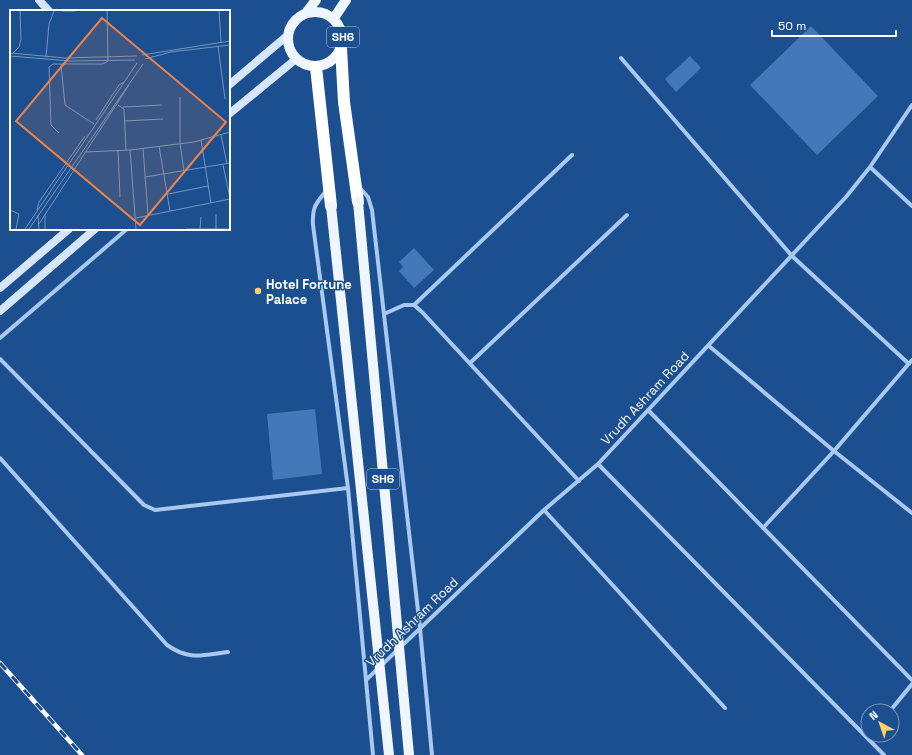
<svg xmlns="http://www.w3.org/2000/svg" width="912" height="755" font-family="'Space Grotesk',sans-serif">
<rect width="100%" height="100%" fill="#1b4f8f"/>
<path fill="#4478b7" d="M811,26L878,96L817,155L750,85Z
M690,56L701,68L676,92L665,79Z
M414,248L434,270L414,288L399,271L403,267L399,262Z
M315,409L322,474L273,480L267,414Z"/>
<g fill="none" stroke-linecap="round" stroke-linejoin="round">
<path stroke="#a9c9ee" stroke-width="4" d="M621,58L792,256L909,364
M870,167L912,206
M359,187L368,197L372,210L420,628L432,755
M327,190C316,203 312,207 313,225L348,488L373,755
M414,305L572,155
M384,314L404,305H414L422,312L579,481
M0,338L127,229
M709,346L834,451L912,513
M0,359L144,505L155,510L348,488
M470,363L627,215
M648,410L912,680
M0,458L167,645C190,661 202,655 228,652
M598,464L884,755
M544,510L725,708
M763,528L834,451L912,360
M366,680L544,510L598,464L846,197L870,167L912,105
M890,711L912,684"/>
<path stroke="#d6e6fa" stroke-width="8" d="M39,0L49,11
M229,85L288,35
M229,114L296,59
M0,288L69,229
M0,311L95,229"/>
<path stroke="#f0f6ff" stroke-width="10" d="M288 39a27 27 0 1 1 54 0a27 27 0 1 1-54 0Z
M306,13L316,0
M334,18L346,0"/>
<path stroke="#fff" stroke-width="12" d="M341,48L344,102L358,202
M316,67L331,206"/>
<g stroke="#fff" stroke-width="4.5">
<path id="rail" d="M0,663L82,755"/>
</g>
<use href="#rail" stroke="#1b4f8f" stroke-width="3" stroke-dasharray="9" stroke-linecap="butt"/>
<path stroke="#f0f6ff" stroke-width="10" d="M358,202L409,755
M331,206L389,755"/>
</g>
<circle fill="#ffd166" stroke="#1b4f8f" stroke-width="1.5" cx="258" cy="291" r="4"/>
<g text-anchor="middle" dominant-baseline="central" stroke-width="3" stroke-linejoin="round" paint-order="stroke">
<g fill="#1b4f8f" stroke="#bbcadd" stroke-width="1">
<rect x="327" y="27" width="32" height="20" rx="3"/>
<rect x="367" y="469" width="32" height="20" rx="3"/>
</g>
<g font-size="12" font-weight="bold" fill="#fff">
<text x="343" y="37">SH6</text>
<text x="383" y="479">SH6</text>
</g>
<g font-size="13" font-weight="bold" fill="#fff" stroke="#1b4f8f" text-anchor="start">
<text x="266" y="284">Hotel Fortune<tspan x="266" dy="15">Palace</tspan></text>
</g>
<g font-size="13" fill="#fff" stroke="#1b4f8f">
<text transform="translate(645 398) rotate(-47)">Vrudh Ashram Road</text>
<text transform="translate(412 622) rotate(-44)">Vrudh Ashram Road</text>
</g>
</g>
<g transform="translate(10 10)">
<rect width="220" height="220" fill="#1b4f8f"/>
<path fill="none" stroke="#7695bc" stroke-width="1" d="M52,1H65M209,1L211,32M208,36L215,89M0,43L55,48L127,46M3,43L9,37L11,29L10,1M132,45L220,31M0,46L60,51L125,50M36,47L39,14L44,1M135,49L161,42L220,35M51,54L55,95L84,114M113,74L127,53M117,77L133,54M170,87V133L174,161M108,95L114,99L116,140M113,97L152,95M86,110L109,75L114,72M114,111L153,109M49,123L41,115L39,57L43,54H93L98,51L97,1M211,125L217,154M191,130L201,193M149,136L160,201M133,138L138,205M108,140L110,187M120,140L126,219M76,142L120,140L184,132L220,122M213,155L220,188M135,167L220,153M158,184L198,176M0,200L9,204L6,219M27,200L29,192L75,126M28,205L29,219M35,205V219M126,208L220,189M29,214L119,75M15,219L113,74M19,219L117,77M176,219H220M190,219L191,207M206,219V204"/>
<path fill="#ee8249" fill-opacity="0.15" stroke="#ee8249" stroke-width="2" d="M92,8L216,112L130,215L6,111Z"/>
<rect width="220" height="220" fill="none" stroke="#fff" stroke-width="2"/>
</g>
<g transform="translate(880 723) rotate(320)"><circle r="19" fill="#1b4f8f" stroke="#7695bc"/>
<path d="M0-3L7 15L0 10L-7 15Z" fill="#ffd166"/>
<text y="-6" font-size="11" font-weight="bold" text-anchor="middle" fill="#ffffff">N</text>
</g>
<path d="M772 30v6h124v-6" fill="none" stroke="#ffffff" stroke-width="2"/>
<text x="778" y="30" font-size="12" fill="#ffffff" stroke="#1b4f8f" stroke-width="3" paint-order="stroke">50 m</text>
</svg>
